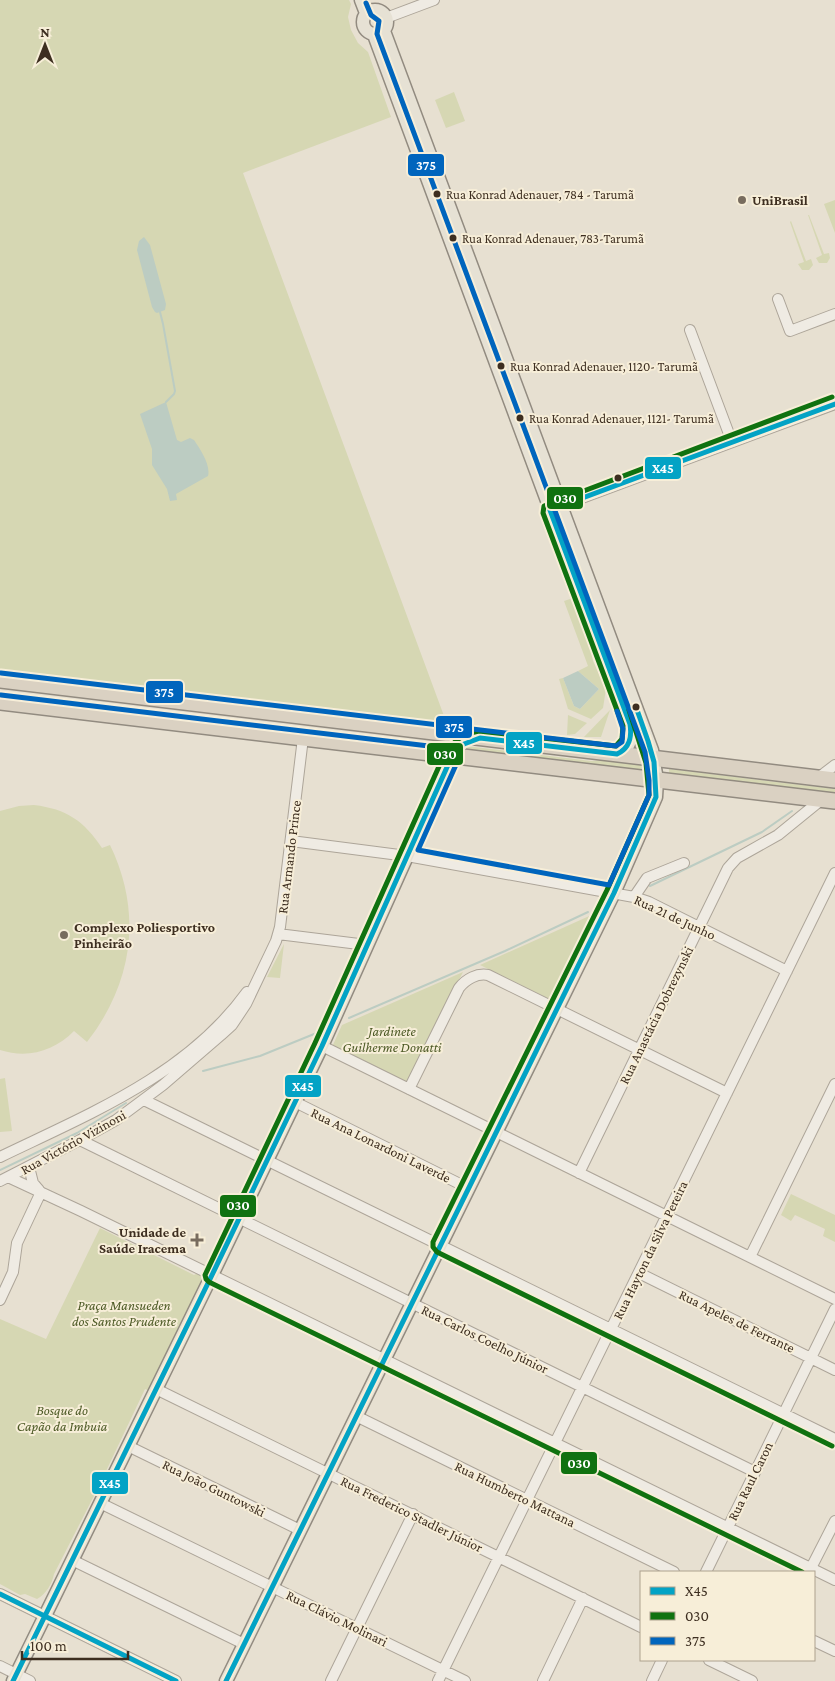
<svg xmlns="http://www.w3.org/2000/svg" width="835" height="1681" font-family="'Crimson Pro',serif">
<rect width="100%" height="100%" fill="#e7e0d1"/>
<path fill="#d6d7b3" d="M0,0H349L351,4L348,17L351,30L358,43L368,52L391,117L243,173L447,724L0,670Z
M454,92L465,121L446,128L435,100Z
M835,200V233L824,204Z
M808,215H809L824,254L829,253L830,258L827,263H819L816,258L822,255Z
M791,221L806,261L811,259L813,265L809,270H802L798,264L804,262L790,222Z
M573,598L578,616L590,645L593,661L606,689L603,708L591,719L568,709L559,679L563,678L574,706L580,709L599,689L578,671L588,666L564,601Z
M0,692L68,700L67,705L0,699Z
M105,704L428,742V749L104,711Z
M610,710L601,737H584Z
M568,715L587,723L575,734L567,735Z
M466,746L591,761L619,760L648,764V774L461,753Z
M669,769L835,789V797L669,777Z
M34,805C67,809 84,821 102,848L110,845C143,913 133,983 87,1042L74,1031C54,1051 28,1059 0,1050V811L19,806Z
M596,913L551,1000L480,965Z
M284,944L280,978L267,977Z
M463,972L407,1083L332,1047L342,1025Z
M5,1078L12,1131L0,1132V1079Z
M791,1194L835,1215V1242L823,1236L825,1229L795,1215L791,1221L781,1215Z
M100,1228L194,1275L198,1273L200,1274L203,1280L150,1391L145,1389L98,1488L54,1574C52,1584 46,1594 37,1599L25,1594L20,1595L0,1584V1319L46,1339Z"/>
<path fill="#bcccc2" d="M144,237L150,245L166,304L165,310L157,313L155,312L152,307L137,250L139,241Z
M166,402L177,440L181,442L190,438L194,440C200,449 211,465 208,476L176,494L177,500L170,501L167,489L152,465V449L140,414Z
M578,671L599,689L580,709L574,706L563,678Z"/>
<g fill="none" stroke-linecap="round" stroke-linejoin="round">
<path stroke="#bcccc2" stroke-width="2" d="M160,312L163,324L175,391L174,394L166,402
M650,886L762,832L792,811
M349,1018L505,951L588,912
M203,1071L260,1056L319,1032
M0,1170L77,1133L126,1103"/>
<g stroke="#ada599" stroke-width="12">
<path id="minor" d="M386,18L434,0
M778,299L790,331L835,314
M690,330L732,442
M555,508L835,404
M818,778L835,765
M291,841L407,856L634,897L649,902L787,971
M634,897L647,878L684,863
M278,934L367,945
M322,1046L835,1299
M409,1089L459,988C466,979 477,973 488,975L727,1093
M144,1100L835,1439
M295,1102L468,1188
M80,1140L755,1472
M0,1157C89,1114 187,1075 247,992
M29,1167L33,1183L39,1190
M579,1173L728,868L737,858L778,835L821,800
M8,1177L81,1211L835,1580
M0,1181L80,1140L116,1120L163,1085L221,1035L232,1025L246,1004L276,941L280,927L303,738
M750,1257L835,1084
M639,1273L835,1370
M0,1300L13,1272L17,1243L41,1192
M156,1389L641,1627
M356,1416L674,1572
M128,1446L300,1530
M100,1503L465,1681
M72,1560L244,1644
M811,1568L835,1521
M706,1572L835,1309
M0,1594L176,1681
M814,1641L835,1651
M709,1660L752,1681
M0,1666L30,1681
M331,1681L413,1514
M438,1681L835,873
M543,1681L583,1598
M652,1681L662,1660"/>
</g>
<g stroke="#928b80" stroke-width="15">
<path id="major" d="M361,0L366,13
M363 22a12 12 0 1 1 24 0a12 12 0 1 1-24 0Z
M374,35L630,724C633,737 630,752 615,753
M13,1681L212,1275L322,1046L452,756
M226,1681L614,893L656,797L657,780L652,750L384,31"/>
</g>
<g stroke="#928b80" stroke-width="18">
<path id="highway" d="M0,680L835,780
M0,702L835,801"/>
</g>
<use href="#minor" stroke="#efebe3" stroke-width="10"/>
<use href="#major" stroke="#e6e1d4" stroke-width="12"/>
<use href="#highway" stroke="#dad1c2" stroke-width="15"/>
<g stroke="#f7eed8" stroke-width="9">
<path id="bus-1" d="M0,1594L176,1681
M13,1681L212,1275L322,1046L452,756L464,744L480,738L617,754C630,748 632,737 630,724L550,510L835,404
M226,1681L614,893L656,797L654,762L648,741L636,707"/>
</g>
<g stroke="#f7eed8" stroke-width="9">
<path id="bus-2" d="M629,710L646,763L649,795L607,890L433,1242V1247L437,1252L832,1446
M802,1572L209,1282L206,1279L205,1275L315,1043L445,753C454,740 464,734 479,731L616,746L622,739L623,726L543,513L544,506L832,397"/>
</g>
<g stroke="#f7eed8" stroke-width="9">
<path id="bus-3" d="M1,673L616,746L622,742L623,729L617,711
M1,695L454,749L459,753V758L418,850L609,885L649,795V780L645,752L377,34L379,21L371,15L366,3"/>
</g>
<use href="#bus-1" stroke="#03a3c5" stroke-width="5"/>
<use href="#bus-2" stroke="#107210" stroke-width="5"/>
<use href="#bus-3" stroke="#0065bd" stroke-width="5"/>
</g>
<g fill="#3d2e20" stroke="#f7eed8" stroke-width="2">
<circle cx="437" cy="194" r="4.5"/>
<circle cx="453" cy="238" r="4.5"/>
<circle cx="501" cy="366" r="4.5"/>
<circle cx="520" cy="418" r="4.5"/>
<circle cx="618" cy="478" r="4.5"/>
<circle cx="636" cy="707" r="4.5"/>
</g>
<g fill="#786c5e" stroke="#f7eed8" stroke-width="2">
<circle cx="742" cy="200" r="5"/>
<circle cx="64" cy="935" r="5"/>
<path d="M194.5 1232.5h5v5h5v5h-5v5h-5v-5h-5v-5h5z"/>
</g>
<g text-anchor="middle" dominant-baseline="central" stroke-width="4" stroke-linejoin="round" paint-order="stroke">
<g font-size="13" fill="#3d2e20" stroke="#f7eed8" text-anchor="start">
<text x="446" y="194">Rua Konrad Adenauer, 784 - Tarumã</text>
<text x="462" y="238">Rua Konrad Adenauer, 783-Tarumã</text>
<text x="510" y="366">Rua Konrad Adenauer, 1120- Tarumã</text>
<text x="529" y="418">Rua Konrad Adenauer, 1121- Tarumã</text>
</g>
<g font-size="14" font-weight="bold" fill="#3d2e20" stroke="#f7eed8" text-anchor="start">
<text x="752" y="200">UniBrasil</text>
<text x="74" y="927">Complexo Poliesportivo<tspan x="74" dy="16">Pinheirão</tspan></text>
<text x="186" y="1232" text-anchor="end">Unidade de<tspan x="186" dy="16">Saúde Iracema</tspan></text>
</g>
<g font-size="14" fill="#3d2e20" stroke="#f7eed8">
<text transform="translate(289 857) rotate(-83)">Rua Armando Prince</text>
<text transform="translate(675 917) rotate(25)">Rua 21 de Junho</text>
<text transform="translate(656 1015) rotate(-64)">Rua Anastácia Dobrezynski</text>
<text transform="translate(73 1142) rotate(-29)">Rua Victório Vizinoni</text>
<text transform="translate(381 1145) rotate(26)">Rua Ana Lonardoni Laverde</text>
<text transform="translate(650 1250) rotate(-64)">Rua Hayton da Silva Pereira</text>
<text transform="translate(737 1321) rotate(26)">Rua Apeles de Ferrante</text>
<text transform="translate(485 1339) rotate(26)">Rua Carlos Coelho Júnior</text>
<text transform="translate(750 1481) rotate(-64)">Rua Raul Caron</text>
<text transform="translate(214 1488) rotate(26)">Rua João Guntowski</text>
<text transform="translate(515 1494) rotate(26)">Rua Humberto Mattana</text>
<text transform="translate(412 1514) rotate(26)">Rua Frederico Stadler Júnior</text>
<text transform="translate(337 1618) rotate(26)">Rua Clávio Molinari</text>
</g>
<g font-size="14" font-style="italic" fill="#4d5a26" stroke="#f7eed8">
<text x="392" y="1031">Jardinete<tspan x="392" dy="16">Guilherme Donatti</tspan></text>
<text x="124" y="1305">Praça Mansueden<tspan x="124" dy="16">dos Santos Prudente</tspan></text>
<text x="62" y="1410">Bosque do<tspan x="62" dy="16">Capão da Imbuia</tspan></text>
</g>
</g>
<g stroke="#f7eed8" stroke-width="2">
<rect x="407" y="153" width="38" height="24" rx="5" fill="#0065bd"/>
<rect x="644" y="456" width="38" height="24" rx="5" fill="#03a3c5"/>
<rect x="546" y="486" width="38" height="24" rx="5" fill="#107210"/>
<rect x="145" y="680" width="39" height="24" rx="5" fill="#0065bd"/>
<rect x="435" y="715" width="38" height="24" rx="5" fill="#0065bd"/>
<rect x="505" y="731" width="38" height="24" rx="5" fill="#03a3c5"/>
<rect x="426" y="742" width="38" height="24" rx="5" fill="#107210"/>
<rect x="284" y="1074" width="38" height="24" rx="5" fill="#03a3c5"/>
<rect x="219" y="1194" width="38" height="24" rx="5" fill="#107210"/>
<rect x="560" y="1451" width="38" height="24" rx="5" fill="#107210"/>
<rect x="91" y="1471" width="38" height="24" rx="5" fill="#03a3c5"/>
</g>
<g font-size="14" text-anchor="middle" font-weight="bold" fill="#fff">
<text x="426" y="170">375</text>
<text x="663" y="473">X45</text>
<text x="565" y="503">030</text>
<text x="164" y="697">375</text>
<text x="454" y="732">375</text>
<text x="524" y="748">X45</text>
<text x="445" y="759">030</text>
<text x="303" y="1091">X45</text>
<text x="238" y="1210">030</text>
<text x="579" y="1468">030</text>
<text x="110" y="1488">X45</text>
</g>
<rect x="640" y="1571" width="175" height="90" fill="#f7eed8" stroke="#ada18e"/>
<rect x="650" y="1587" width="25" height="8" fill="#03a3c5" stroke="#ada18e"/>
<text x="685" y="1596" font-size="15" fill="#3d2e20">X45</text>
<rect x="650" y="1612" width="25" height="8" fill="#107210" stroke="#ada18e"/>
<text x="685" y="1621" font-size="15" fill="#3d2e20">030</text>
<rect x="650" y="1637" width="25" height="8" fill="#0065bd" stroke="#ada18e"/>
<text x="685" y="1646" font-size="15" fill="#3d2e20">375</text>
<g transform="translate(45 45)" stroke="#f7eed8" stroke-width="4" paint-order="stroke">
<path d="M0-4L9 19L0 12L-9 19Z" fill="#3d2e20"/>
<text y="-8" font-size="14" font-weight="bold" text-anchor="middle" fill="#3d2e20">N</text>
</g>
<path d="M22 1651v8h106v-8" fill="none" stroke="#3d2e20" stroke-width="2.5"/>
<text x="30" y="1651" font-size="15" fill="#3d2e20" stroke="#f7eed8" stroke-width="4" paint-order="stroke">100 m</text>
</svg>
